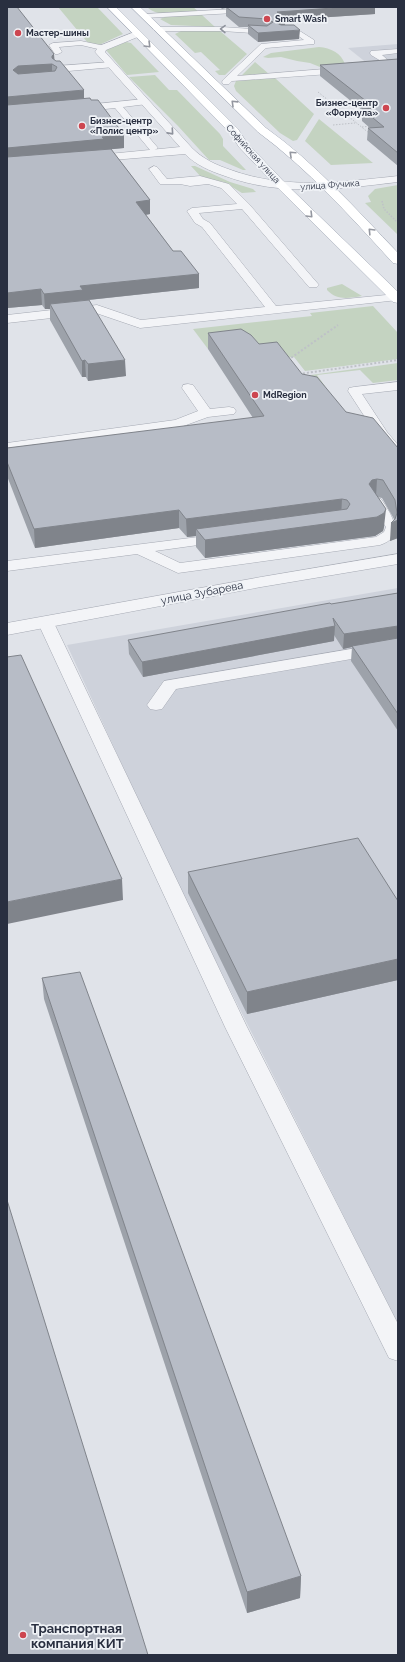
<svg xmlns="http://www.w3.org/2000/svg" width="405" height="1662" font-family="Raleway,sans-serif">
<rect width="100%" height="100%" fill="#e0e3e9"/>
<path fill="#ced2db" d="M398,44V127L378,72L348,48Z
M398,588V1324L174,878L67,645Z"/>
<path fill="#c4d3c1" d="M58,7H97L123,34L99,45L88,43Z
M147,7H193L199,12C183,13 159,19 147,7Z
M202,15L215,27L171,25L160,19L167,16Z
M181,31H220L247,54L225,75H219L215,71L220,70L201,52L195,53L175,34Z
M126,42L131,43L159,72L127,75L106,50Z
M319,47C331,48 341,53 345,64L320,67L310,63L297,61L281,57L268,58L263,57L271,53Z
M255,62L269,74L241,76Z
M155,75L169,90H177L220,134L223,139V146L246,170H243L220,160H209L178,126L129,77Z
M275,78L314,114L297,140L293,141L280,133L236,91L234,86L236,81Z
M319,119L373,163L331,165L305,141Z
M191,166H195L230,182L253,189L256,192L242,193L224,182L202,178Z
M398,185V235L365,203L371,202L368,196L375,189Z
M342,284L362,296C349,298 337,301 327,290V288Z
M373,306L398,333V359L305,371L294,357L259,360L208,349L193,329L312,316L310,313Z
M398,363V380L373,383L360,370L317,375L325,386L322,388L311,375Z"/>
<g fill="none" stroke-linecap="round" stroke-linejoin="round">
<g stroke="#a5a9b3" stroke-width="1">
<path id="service" d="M234,9L251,10L255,12L251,14L234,13L145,18L141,16L145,14Z
M154,27H222L267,30L271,32L267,34L222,31H157L153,29Z
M295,28L314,40V44L266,48L237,76L386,64L371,55L370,53L371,51L398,49V53L382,55L390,62L387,64L398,63V69L232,81L229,84H223L222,82L223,80L261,44L304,40L293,32L281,33L277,31L281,29Z
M81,41L105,46L106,48L102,50L81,45L59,47L62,52L58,54H55L49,45L53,43Z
M111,62L114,63L115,65L114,67L57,72L53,69L57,66Z
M144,99L147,100L148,102L147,104L123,107L158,148L153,151L150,150L115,108L76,112L72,109L76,106Z
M154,166L157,167L167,179L200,176L229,184L249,204L319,285L317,287H309L242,209L199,213L203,219L210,223L276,306L396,294H398V300L140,328L96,313L7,323V315L97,305L141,320L265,307L202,227L195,223L187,211L192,208L237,204L221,188L208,184L190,186L180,184H160L149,169Z
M398,382V390L362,394L387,432L398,445V453L387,451L348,391L349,388L354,387Z
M188,384L193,385L210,409L229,407L234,408L236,411L234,414L208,417L178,428L7,451V443L175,420L198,411L182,388L183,385Z
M376,498L381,499C393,516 405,537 380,545L178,573L137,554L7,571V561L222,534L227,535L229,538L227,541L155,551L180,563L376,537L384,532L386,527L369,502L371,499Z
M46,618L52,620L54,623L247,1027L398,1324V1361L389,1358L225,1027L38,623L40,620Z
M398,641V651L176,689L162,709L156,710L150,709L147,705L164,681Z"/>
</g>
<g stroke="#a5a9b3" stroke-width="1">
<path id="minor" d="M137,31L142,34L140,36L106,50L105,52L192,148C203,159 216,165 231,170C286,190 342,182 398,176V182C339,189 282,197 225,176C210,171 196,165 185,154L88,162L84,161L82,159L88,156L180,147L95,52L99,46Z
M398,554V564L261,587L7,635V623L261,577Z"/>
</g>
<g stroke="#9fa6b4" stroke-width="1">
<path id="primary" d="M107,7H116L238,129L247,143L287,185L398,292V303L393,302L279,189L239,147L230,133Z
M131,7H140L266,128C315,163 356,209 398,253V264L393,263C351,217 308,169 258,132Z"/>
</g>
<path stroke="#bec1c7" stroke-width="1" stroke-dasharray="1.5 1.5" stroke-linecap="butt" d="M318,92L369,133
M333,125L355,123
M362,127L372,126"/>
<path stroke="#bec1c7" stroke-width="1.5" stroke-dasharray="1.5 1.5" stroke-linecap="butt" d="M382,201L384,209L398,223"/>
<path stroke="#bec1c7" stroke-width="2" stroke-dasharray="2 2" stroke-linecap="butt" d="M288,360L338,325
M299,374L398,360"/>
<use href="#service" fill="#f3f4f7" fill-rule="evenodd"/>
<use href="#minor" fill="#f3f4f7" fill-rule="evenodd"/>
<use href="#primary" fill="#fff" fill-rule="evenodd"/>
</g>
<path fill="#9da2aa" d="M7,7L55,61L84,99L124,148L111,149L150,200V214L146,215L173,251L199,274V288L89,300L126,376L88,381L86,377H82L50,320V309H45L42,305L7,308Z
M220,7H375V14L285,20V25L299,39L258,42L248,34V27H239L226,16V8L222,9Z
M398,59V166L367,140L368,128H370L362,121V110L320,76V65Z
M208,333L259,344L302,374L346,412L398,448V538L390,541L394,520V519L382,498L377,497L384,527L383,531L375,536L205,558L196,547V536L187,537L179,528L35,548L7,476V448L253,418L208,349Z
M398,593V731L351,661L352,647L343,649L334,635V641L143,677L129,654L128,640Z
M188,872L398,901V980L247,1014L188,893Z
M42,978L301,1576L300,1598L247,1613L44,999Z"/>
<path fill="#80848b" d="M347,7H375V14L285,20V27L276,30L277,12Z
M300,30L299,39L258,42V33Z
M54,54L55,66L52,64V76L19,78L13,70L18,66L52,56Z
M84,90V103L7,110V97Z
M124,135V148L104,150L7,162V148L102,137Z
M150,200V214L136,216V202Z
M199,274V288L50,304V309H45L44,294L80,286Z
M41,289L42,305L7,308V293Z
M85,360L86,377H82V361Z
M125,360L126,376L88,381V364Z
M377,479L376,497L369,484L372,480Z
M342,499L341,518L196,529V536L187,537L186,519Z
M386,509L384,527L383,531L375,536L205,558V540Z
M179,510V528L35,548L34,529Z
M398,520V538L390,541L391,523Z
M335,626L334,641L143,677L142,662Z
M398,626V640L352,646V647L343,649L344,634Z
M122,879L123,900L7,924V902Z
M398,959V980L247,1014V992Z
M301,1576L300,1598L247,1613V1592Z"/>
<path fill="#b7bcc6" stroke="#80848b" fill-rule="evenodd" d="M7,7H17L54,54L52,56V58L56,61H60L84,90L7,97ZM52,64L57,67L55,71L18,74L13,70L18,66Z
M226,7H347L277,12L285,18L277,20V23L281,25H294L300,30L258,33L248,25L267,26L273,22L267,19L239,17Z
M398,59V153L368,128L384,127L362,109L375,108L320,65Z
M90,98L91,100H98L124,135L102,137L104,139L7,148V105Z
M111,149L150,200L136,202L173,251H181L199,274L80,286L83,290L44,294L41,289L7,293V157Z
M89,300L125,360L88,364L85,360L82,361L50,304Z
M241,329L251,335L259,344L277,342L302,374L317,377L346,412L373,418L398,448V520L391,523L395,519L397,513L395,500L383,480L377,479L372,480L369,484L386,509L384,513L377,517L205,540L196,529L347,509L350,504L347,500L342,499L186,519L179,510L34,529L7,462V448L264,416L208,333Z
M398,593V626L344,634L333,618L335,626L142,662L128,640L330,603L331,604Z
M398,638V714L352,646Z
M21,655L122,879L7,902V657Z
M358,838L398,901V959L247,992L188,872Z
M80,972L301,1576L247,1592L42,978Z
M7,1200L148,1655H7Z"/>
<defs><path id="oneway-chevron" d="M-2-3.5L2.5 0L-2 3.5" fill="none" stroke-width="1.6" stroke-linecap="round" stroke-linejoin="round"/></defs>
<g stroke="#8e929c">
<use href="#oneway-chevron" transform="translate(223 29) rotate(-179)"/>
<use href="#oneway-chevron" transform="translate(171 132) rotate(48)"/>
</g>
<g stroke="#9497a0">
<use href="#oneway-chevron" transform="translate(148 45) rotate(45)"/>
<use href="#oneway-chevron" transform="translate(234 103) rotate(-136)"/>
<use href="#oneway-chevron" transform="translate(292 154) rotate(-137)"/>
<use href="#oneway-chevron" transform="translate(310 215) rotate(45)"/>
<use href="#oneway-chevron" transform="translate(371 231) rotate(-134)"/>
</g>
<g fill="#cd4650" stroke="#eff2f6" stroke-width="1.5">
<circle cx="267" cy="19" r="4"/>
<circle cx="18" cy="33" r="4"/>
<circle cx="386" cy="108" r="4"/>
<circle cx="82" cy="126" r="4"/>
<circle cx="255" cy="395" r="4"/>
<circle cx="23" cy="1635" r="4"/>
</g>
<g text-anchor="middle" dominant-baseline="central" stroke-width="3.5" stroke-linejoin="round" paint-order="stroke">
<g font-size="9" font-weight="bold" fill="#292f40" stroke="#eff2f6" text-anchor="start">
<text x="275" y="19">Smart Wash</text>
<text x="26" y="33">Мастер-шины</text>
<text x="378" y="103" text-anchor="end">Бизнес-центр<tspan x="378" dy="10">«Формула»</tspan></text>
<text x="90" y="121">Бизнес-центр<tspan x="90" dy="10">«Полис центр»</tspan></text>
<text x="263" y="395">MdRegion</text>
</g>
<g font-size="9" fill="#292f40" stroke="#eff2f6">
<text transform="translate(253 154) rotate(48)">Софийская улица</text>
<text transform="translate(330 185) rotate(-4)">улица Фучика</text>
</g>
<g font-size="11" fill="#292f40" stroke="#eff2f6">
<text transform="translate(202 593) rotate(-11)">улица Зубарева</text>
</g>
<g font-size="13" font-weight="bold" fill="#292f40" stroke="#eff2f6" text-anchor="start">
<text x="31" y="1628">Транспортная<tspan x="31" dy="15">компания КИТ</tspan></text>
</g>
</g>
<rect width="405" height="1662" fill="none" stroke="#292f40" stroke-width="16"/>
</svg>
